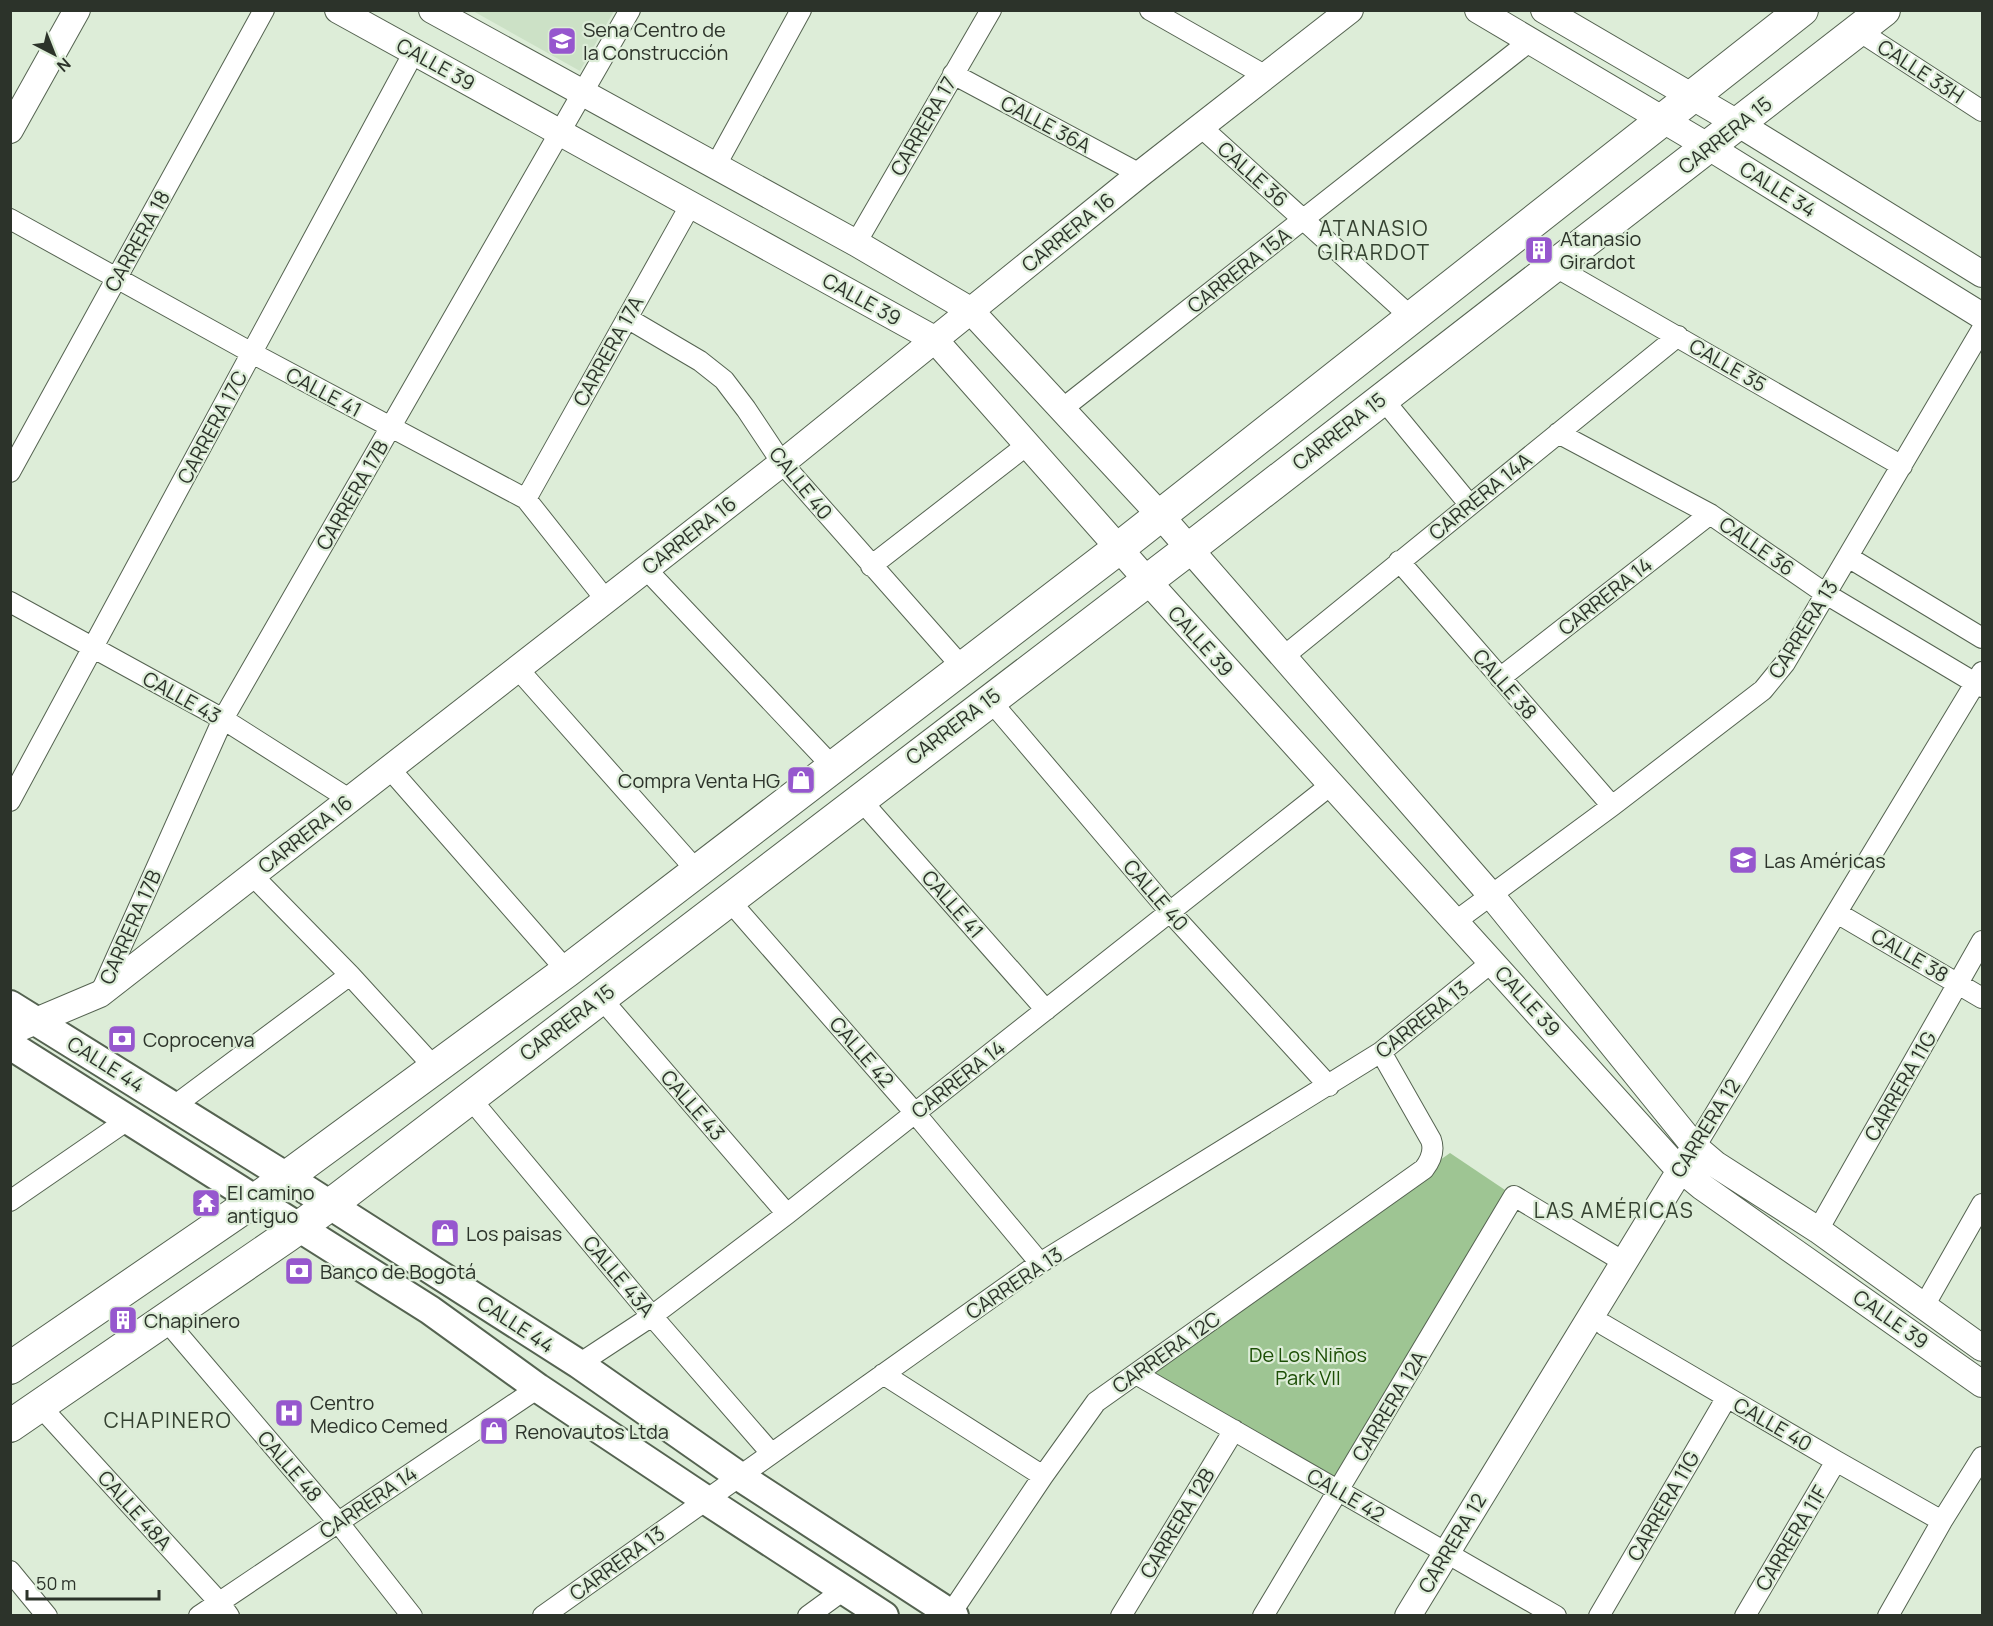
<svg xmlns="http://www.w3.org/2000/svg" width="1993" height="1626" font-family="Manrope,sans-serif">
<rect width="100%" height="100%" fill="#ddedd8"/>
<path fill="#cce1c6" d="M473,11H614L580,71Z"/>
<path fill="#9ec593" d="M1450,1153L1514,1196L1339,1491L1136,1374Z"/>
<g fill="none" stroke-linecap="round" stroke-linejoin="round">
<g stroke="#556351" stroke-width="22">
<path id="minor" d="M1150,10L1266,76
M1859,31L1982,111
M953,74L1140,174
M1201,127L1411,317
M716,165L801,10
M10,219L252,353L526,499L606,600
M856,243L991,10
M1554,266L1902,466
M627,318L700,361L724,380L746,409L782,463L962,667
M1382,398L1469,504
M1062,409L1530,41
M1558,433L1710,514L1826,594L1982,687
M10,472L264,10
M526,499L691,204
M1848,557L1982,638
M1399,561L1612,806
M871,566L1027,445
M646,569L833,767
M10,602L223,719L349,799
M1283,657L1678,336
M518,669L697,871
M1500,678L1710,514
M989,699L1170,912L1329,1086
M389,768L567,971
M859,798L1046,1010
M10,801L414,52
M252,875L350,975L434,1067
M728,899L915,1113L1040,1263
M1837,913L1982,998
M1456,921L1612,806L1763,690L1785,663L1982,329
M100,994L223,719L630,10
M600,997L787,1214
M469,1097L652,1316L771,1453
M174,1106L350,975
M1695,1147L1982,672
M10,1201L129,1119
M1818,1230L1982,941
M1924,1306L1982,1204
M165,1319L338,1522L412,1616
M1604,1325L1836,1461L1942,1521
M579,1364L652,1316L787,1214L1332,784
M883,1374L1043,1476
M1136,1374L1556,1616
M40,1406L219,1602L229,1616
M10,1571L47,1616
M951,1613L1043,1476L1096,1402L1424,1169C1431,1160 1435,1151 1431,1140L1381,1052
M199,1616L538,1388
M543,1616L1040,1263L1381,1052L1492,962
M808,1616L845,1589
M1121,1616L1234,1430
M1263,1616L1514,1196L1624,1262
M1599,1616L1727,1397
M1745,1616L1836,1461
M1888,1616L1942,1521L1982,1457"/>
</g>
<g stroke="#556351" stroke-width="28">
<path id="tertiary" d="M338,10L934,339L1153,587L1672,1162L1701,1186L1982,1384
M432,10L856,243L970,310L1160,515L1491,895L1695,1147L1715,1164L1818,1230L1982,1348
M1478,10L1709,147L1982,316
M1544,10L1739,124L1982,274
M10,130L77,10
M10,1032L100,994L782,463L1140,174L1350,10
M1408,1616L1690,1154"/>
</g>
<g stroke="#556351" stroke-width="32">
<path id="secondary" d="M10,1005L277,1171L579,1364L739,1476L954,1616
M10,1045L430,1310L538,1388L706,1500L884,1616"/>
</g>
<g stroke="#556351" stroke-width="34">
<path id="primary" d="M10,1368L255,1200L567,971L1119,548L1802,10
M10,1426L287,1236L338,1199L1198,542L1884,10"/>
</g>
<use href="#minor" stroke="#fff" stroke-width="20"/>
<use href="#tertiary" stroke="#fff" stroke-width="26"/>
<use href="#secondary" stroke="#fff" stroke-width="28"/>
<use href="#primary" stroke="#fff" stroke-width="32"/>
</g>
<defs>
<g id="university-square" transform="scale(1.5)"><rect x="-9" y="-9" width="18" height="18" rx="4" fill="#9657ce" stroke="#ddedd8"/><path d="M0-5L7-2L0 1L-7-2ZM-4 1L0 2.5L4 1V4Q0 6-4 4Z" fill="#fff"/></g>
<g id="building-square" transform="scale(1.5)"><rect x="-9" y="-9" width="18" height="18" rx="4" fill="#9657ce" stroke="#ddedd8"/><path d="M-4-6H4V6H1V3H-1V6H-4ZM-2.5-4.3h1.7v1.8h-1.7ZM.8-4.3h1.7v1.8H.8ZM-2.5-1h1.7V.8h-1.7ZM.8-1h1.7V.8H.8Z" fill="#fff"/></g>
<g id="shop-square" transform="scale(1.5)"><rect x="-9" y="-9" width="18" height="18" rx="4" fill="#9657ce" stroke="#ddedd8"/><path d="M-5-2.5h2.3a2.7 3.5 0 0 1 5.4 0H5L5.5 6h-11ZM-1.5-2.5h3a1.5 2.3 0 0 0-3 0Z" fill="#fff"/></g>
<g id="school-square" transform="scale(1.5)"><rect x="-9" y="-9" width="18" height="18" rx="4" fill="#9657ce" stroke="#ddedd8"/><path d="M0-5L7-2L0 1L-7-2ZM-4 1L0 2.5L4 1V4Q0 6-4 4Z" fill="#fff"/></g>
<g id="bank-square" transform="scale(1.5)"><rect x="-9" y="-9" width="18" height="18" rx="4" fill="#9657ce" stroke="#ddedd8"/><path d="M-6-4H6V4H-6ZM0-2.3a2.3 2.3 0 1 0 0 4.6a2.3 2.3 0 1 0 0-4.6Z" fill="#fff"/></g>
<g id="temple-square" transform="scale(1.5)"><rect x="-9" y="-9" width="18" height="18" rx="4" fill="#9657ce" stroke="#ddedd8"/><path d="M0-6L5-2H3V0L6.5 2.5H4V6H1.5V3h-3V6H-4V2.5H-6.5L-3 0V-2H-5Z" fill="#fff"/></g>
<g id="hospital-square" transform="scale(1.5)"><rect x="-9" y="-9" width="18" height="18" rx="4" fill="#9657ce" stroke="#ddedd8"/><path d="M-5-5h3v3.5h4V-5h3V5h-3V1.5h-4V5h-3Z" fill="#fff"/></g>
</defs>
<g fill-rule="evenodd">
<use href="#university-square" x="562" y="41"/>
<use href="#building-square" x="1539" y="250"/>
<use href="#shop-square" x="801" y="780"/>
<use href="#school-square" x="1743" y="860"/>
<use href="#bank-square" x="122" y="1039"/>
<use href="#temple-square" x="206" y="1203"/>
<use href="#shop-square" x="445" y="1233"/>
<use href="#bank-square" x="299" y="1271"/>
<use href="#building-square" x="123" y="1320"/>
<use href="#hospital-square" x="289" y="1413"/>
<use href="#shop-square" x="494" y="1431"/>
</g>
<g text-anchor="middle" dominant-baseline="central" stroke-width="4.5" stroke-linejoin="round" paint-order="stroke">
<g font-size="20" fill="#2c332a" stroke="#ddedd8" text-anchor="start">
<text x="583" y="29">Sena Centro de<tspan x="583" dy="23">la Construcción</tspan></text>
<text x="1560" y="238">Atanasio<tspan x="1560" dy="23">Girardot</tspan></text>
<text x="780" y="780" text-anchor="end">Compra Venta HG</text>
<text x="1764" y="860">Las Américas</text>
<text x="143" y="1039">Coprocenva</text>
<text x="227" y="1192">El camino<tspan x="227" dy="23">antiguo</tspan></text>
<text x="466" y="1233">Los paisas</text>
<text x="320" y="1271">Banco de Bogotá</text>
<text x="144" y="1320">Chapinero</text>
<text x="310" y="1402">Centro<tspan x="310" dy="23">Medico Cemed</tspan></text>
<text x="515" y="1431">Renovautos Ltda</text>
</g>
<g font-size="20" fill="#2c332a" stroke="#ddedd8">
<text transform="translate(436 64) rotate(29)">CALLE 39</text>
<text transform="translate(1921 71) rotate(33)">CALLE 33H</text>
<text transform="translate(1046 124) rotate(28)">CALLE 36A</text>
<text transform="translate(923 126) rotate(-60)">CARRERA 17</text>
<text transform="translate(1725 135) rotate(-38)">CARRERA 15</text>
<text transform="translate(1253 174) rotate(42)">CALLE 36</text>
<text transform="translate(1778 189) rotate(32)">CALLE 34</text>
<text transform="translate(1068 232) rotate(-39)">CARRERA 16</text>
<text transform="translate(137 241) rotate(-61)">CARRERA 18</text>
<text transform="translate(1239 270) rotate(-38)">CARRERA 15A</text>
<text transform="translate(862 299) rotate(29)">CALLE 39</text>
<text transform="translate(608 351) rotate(-61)">CARRERA 17A</text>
<text transform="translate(1728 365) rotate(30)">CALLE 35</text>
<text transform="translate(324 392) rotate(28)">CALLE 41</text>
<text transform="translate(212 427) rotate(-62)">CARRERA 17C</text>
<text transform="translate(1339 431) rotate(-38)">CARRERA 15</text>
<text transform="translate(801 483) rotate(51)">CALLE 40</text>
<text transform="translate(352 495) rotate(-60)">CARRERA 17B</text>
<text transform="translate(1480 496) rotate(-39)">CARRERA 14A</text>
<text transform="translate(689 535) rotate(-38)">CARRERA 16</text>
<text transform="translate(1757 546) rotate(35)">CALLE 36</text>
<text transform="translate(1605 596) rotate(-38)">CARRERA 14</text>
<text transform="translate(1803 629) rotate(-58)">CARRERA 13</text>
<text transform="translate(1201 641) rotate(48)">CALLE 39</text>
<text transform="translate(1505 684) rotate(49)">CALLE 38</text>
<text transform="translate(182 697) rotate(29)">CALLE 43</text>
<text transform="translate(953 726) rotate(-37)">CARRERA 15</text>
<text transform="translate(305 834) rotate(-38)">CARRERA 16</text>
<text transform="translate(1156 895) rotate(49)">CALLE 40</text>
<text transform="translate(953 904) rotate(49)">CALLE 41</text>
<text transform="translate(130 927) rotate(-66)">CARRERA 17B</text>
<text transform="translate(1910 955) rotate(30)">CALLE 38</text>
<text transform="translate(1528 1001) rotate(48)">CALLE 39</text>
<text transform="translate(1422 1019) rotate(-38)">CARRERA 13</text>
<text transform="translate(567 1022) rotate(-37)">CARRERA 15</text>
<text transform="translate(862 1052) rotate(49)">CALLE 42</text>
<text transform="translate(106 1064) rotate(32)">CALLE 44</text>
<text transform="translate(958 1079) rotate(-38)">CARRERA 14</text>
<text transform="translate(1900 1086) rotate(-60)">CARRERA 11G</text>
<text transform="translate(693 1105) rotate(49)">CALLE 43</text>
<text transform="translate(1705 1128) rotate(-58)">CARRERA 12</text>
<text transform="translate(619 1276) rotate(50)">CALLE 43A</text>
<text transform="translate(1014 1283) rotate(-34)">CARRERA 13</text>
<text transform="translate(1891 1319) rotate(35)">CALLE 39</text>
<text transform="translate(516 1324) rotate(33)">CALLE 44</text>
<text transform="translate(1166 1352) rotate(-35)">CARRERA 12C</text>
<text transform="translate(1389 1406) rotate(-59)">CARRERA 12A</text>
<text transform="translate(1773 1424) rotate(30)">CALLE 40</text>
<text transform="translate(290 1466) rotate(49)">CALLE 48</text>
<text transform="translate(1346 1495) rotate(30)">CALLE 42</text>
<text transform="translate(368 1502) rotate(-34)">CARRERA 14</text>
<text transform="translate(1663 1506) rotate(-60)">CARRERA 11G</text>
<text transform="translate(135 1510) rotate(48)">CALLE 48A</text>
<text transform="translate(1177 1523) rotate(-59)">CARRERA 12B</text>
<text transform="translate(1791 1538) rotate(-59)">CARRERA 11F</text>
<text transform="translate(1452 1543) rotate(-59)">CARRERA 12</text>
<text transform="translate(617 1563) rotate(-36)">CARRERA 13</text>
</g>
<g font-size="20" fill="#1c4e05" stroke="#ddedd8">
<text x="1308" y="1354">De Los Niños<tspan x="1308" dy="23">Park VII</tspan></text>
</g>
<g font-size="21" letter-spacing="1.5" fill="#354231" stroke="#ddedd8">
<text x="1374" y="228">ATANASIO<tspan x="1374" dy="24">GIRARDOT</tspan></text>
<text x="1614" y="1210">LAS AMÉRICAS</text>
<text x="168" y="1420">CHAPINERO</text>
</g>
</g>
<rect width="1993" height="1626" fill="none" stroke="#2c332a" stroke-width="24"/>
<g transform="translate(54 54) rotate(138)" stroke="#ddedd8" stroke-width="4.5" paint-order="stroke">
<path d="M0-4.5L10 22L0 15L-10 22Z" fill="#2c332a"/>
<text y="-9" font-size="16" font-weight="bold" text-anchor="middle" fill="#2c332a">N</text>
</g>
<path d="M27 1590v9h132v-9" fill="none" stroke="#2c332a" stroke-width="3"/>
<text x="36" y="1590" font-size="18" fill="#2c332a" stroke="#ddedd8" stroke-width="4.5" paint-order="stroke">50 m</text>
</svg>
